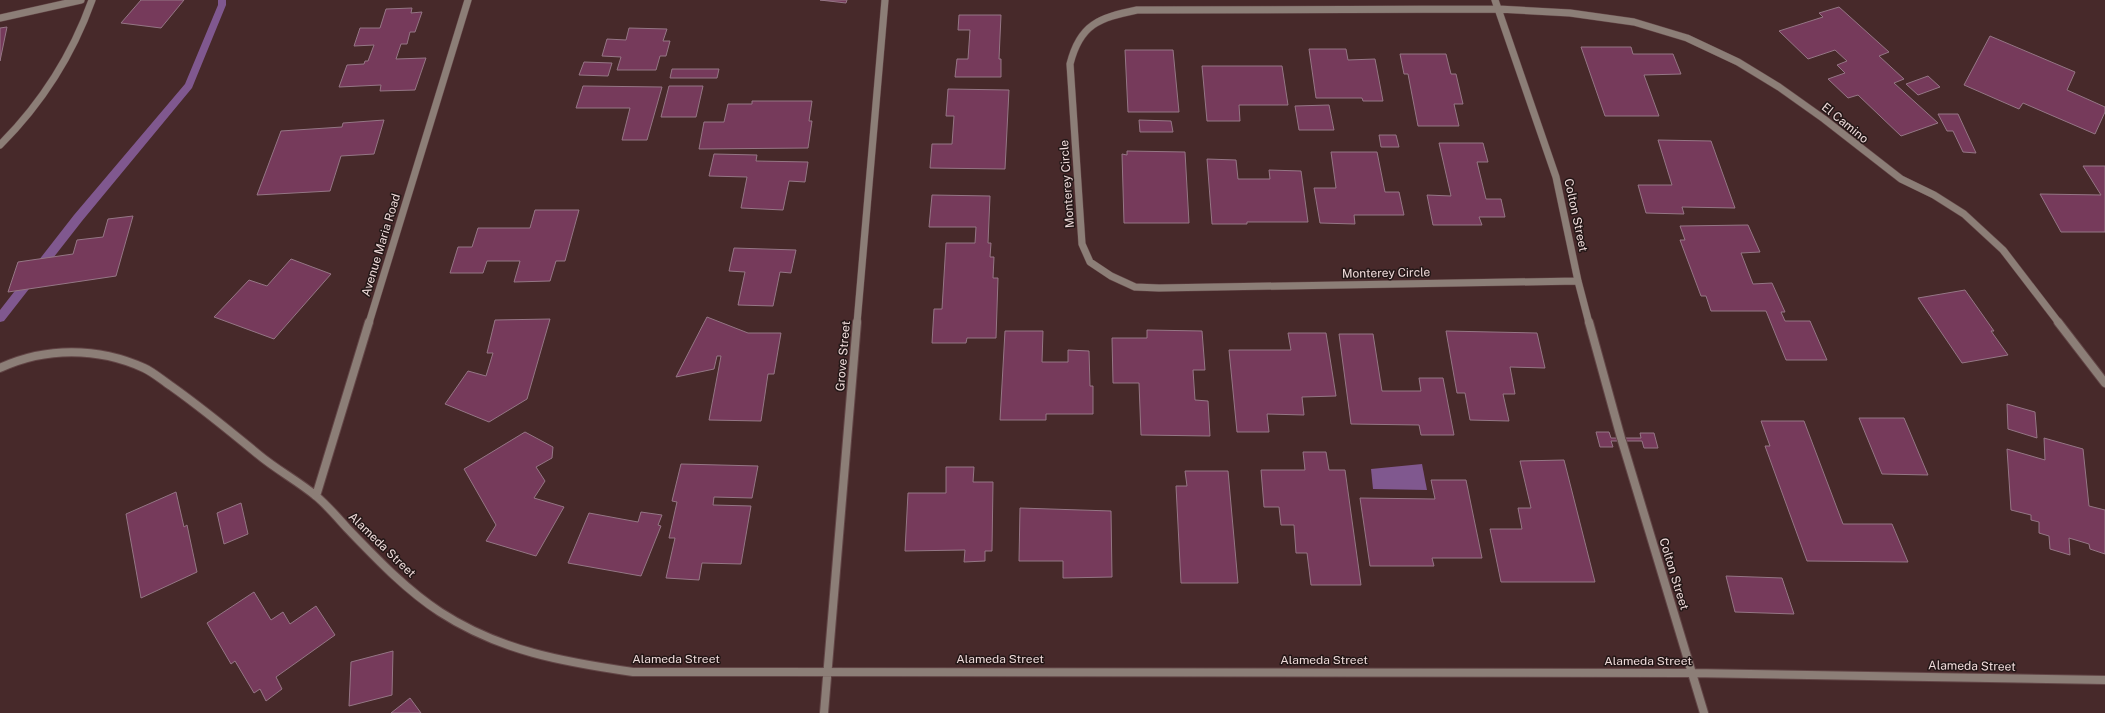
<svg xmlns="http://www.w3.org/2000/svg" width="2105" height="713" font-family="'Public Sans',sans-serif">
<rect width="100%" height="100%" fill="#47292a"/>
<path fill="#80588f" d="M1422,464L1427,490L1373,489L1371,469Z"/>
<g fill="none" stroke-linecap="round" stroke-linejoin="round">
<path fill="#80588f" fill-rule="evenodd" d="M218,0H226V5L192,88L82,221L4,321L0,322V310L74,215L185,84L218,5Z"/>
</g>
<path fill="#763a5b" stroke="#957685" d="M141,0H184L161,28L121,23Z
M820,0H847L846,3Z
M1839,7L1889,52L1879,56L1904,79L1894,83L1938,123L1901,136L1858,95L1848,98L1828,79L1845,73L1837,65L1847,61L1835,50L1808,59L1779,31L1823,17L1819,13Z
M412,8L411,13L422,12L415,32H410L407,44H401L396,59L426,58L415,90L380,91L381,85L339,87L347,65L364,64L365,61H368L374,45L354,46L360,28H380L386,9Z
M959,15H1001L999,59H1001V77H955L957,59H968L970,30H958Z
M7,27L0,61V28Z
M629,28L667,29L663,41H670L666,56H660L656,70H617L621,57L602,56L607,39L626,40Z
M1990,36L2075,72L2067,90L2105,107V112L2095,134L2023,103L2019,109L1964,85Z
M1581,47H1631L1633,54H1673L1681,74L1644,75L1659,116H1605Z
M1309,49H1346L1348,60L1375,59L1383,101H1363L1362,98H1316Z
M1125,50H1173L1179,112H1128Z
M1400,54H1446L1451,74H1456L1463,104H1454L1459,126H1418L1408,74H1404Z
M584,62L612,63L608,76L579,75Z
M1202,66H1282L1288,105H1239L1240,121H1207Z
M672,69H719L717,78H670Z
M1928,76L1940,87L1918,95L1906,84Z
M583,86L662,87L647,140H622L630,108H576Z
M669,86H703L696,117H661Z
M948,89L1009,90L1005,169L930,168L932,144H952L954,116H946Z
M752,101H812L809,121H812L808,148L699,149L704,122H724L728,104H752Z
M1329,105L1334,130H1299L1295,106Z
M1938,114H1958L1976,153L1963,152L1953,131H1947Z
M384,120L374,154L341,156L330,191L257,195L281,131L342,127L343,123Z
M1139,120L1171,121L1173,132H1140Z
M1379,135H1396L1399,147H1381Z
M1658,140L1711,141L1735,208L1682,207L1684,214L1646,213L1638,185H1672Z
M1439,143H1483L1488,162H1477L1486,199H1501L1505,217H1479L1482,225H1433L1427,195L1451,196Z
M1127,151L1185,152L1189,223H1124L1122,154L1127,155Z
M1331,152H1377L1385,192H1399L1404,215H1354L1355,224L1320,223L1314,188H1336Z
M714,154L757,155L756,161L808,162L805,182L789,181L783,210L741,208L747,177L709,176Z
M1207,159L1236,160L1238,179H1270L1269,170L1301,171L1308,222H1247V224H1212Z
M2083,166H2105V232H2061L2040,194L2101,195Z
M932,195L990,196L988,243H991L990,257H994L993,278H998L996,338H967L966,343H932L934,309H942L946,243H975L976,227H929Z
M535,210H579L565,261H556L550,281L514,282L520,261H487L483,273H450L458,247H472L478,228H530Z
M133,216L116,276L8,292L18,262L73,254L77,240L103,237L108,219Z
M1748,225L1760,252L1741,253L1753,284L1772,283L1785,312H1781L1785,321H1810L1827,360H1786L1766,311H1711L1706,296H1701L1680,240H1685L1680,226Z
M734,248L796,250L791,273L780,272L773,306L738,305L745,272L729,271Z
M291,259L331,274L274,339L214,317L249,280L267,286Z
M1965,290L1994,331H1991L2008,355L1962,363L1918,298Z
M707,317L748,333H781L774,374H768L761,421L709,420L721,356H717L714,369L676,377Z
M550,319L527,399L489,422L445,404L468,371L486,376L493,353H487L495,320Z
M1147,330L1202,331L1205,370H1193L1195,400L1208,401L1210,436L1141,435L1139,383H1113L1112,338H1147Z
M1005,331H1043L1042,362H1068V350L1089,351L1090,386H1093V414H1046V420H1000Z
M1446,331L1537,333L1545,368L1510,367L1515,394H1503L1509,421L1470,420L1465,393H1457Z
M1288,333H1326L1336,396L1302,397L1304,415L1267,414L1269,432H1237L1229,350H1291Z
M1339,334H1373L1382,391H1421L1419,378H1443L1454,435H1421L1419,425L1351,424Z
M2007,404L2035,412L2037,438L2008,429Z
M1859,418H1904L1928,475L1882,474Z
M1761,421H1804L1843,524H1892L1908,562L1807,561L1765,446H1770Z
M525,432L553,447L552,458L536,467L545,481L534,498L564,507L536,556L486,541L496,525L464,469Z
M1596,432H1609L1611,438H1641L1640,433H1654L1658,448H1644L1642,441H1611L1613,447H1600Z
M2044,438L2083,449L2089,506L2105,510V554L2090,549L2089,544L2069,538L2070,555L2050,549L2049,536L2039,533V522L2031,520V515L2011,510L2007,449L2045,460Z
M1303,452H1326L1329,470H1345L1361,585H1311L1307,553H1296L1294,525H1281L1279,507H1264L1261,470H1305Z
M1564,460L1595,582H1501L1490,529H1522L1518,508H1531L1520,461Z
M681,464L758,466L752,498L714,497L713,505L751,506L741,564L702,563L699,580L666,578L675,538H669L677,502L672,501Z
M946,467H974L973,482H993L992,551H985V561L964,562L965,550L905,551L908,493H946Z
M1185,471H1228L1238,583H1181L1176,486H1187Z
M1431,480H1466L1482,558H1432L1434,566H1370L1360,498L1435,499Z
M176,492L184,527L187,525L197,572L141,598L126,514Z
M241,503L248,534L224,544L217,513Z
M1020,508L1111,511L1112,577L1063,578V561H1019Z
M641,512L662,515L658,525L661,526L641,576L568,563L589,513L638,522Z
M1726,576L1782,578L1794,614L1735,612Z
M254,592L271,620L283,612L290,624L316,606L335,635L276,677L282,689L266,701L260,689L254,693L235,661L231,664L207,623Z
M393,651L392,695L349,706L351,662Z
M410,698L421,713H391Z"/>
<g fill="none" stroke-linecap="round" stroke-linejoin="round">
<g stroke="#624546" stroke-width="8">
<path id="lane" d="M0,18L81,0"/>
</g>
<g stroke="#624546" stroke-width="8">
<path id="street-far1" d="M1495,0L1556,177L1578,281L1589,323
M0,145C42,103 72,56 92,0
M1578,281L1159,288L1135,287L1111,276L1090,262L1082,244L1070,64C1080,24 1099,18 1137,10L1498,9L1570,13L1634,22L1687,38L1738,62L1779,87L1824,119L1901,179L1934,195L1964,214L2003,250L2059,323
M369,323L468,0
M857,323L885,0"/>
</g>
<g stroke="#624546" stroke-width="10">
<path id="street" d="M1589,322L1621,438
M2058,322L2105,383
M0,368C45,347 98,347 144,368C153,372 162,380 171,386C202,408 230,431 259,455C277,470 298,481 316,496C327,505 337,517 347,528C376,558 405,589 440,612C500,651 564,662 633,672L1691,673L2105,680
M1622,441L1704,713
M316,496L369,322
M824,713L857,322"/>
</g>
<use href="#lane" stroke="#8c7e77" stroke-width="7"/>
<use href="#street-far1" stroke="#8c7e77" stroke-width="7"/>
<use href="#street" stroke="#8c7e77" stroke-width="8"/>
</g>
<g text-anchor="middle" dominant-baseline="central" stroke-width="3" stroke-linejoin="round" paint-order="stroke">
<g font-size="12" fill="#eedad9" stroke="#241717">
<text transform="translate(1845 123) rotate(39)">El Camino</text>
<text transform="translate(1067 184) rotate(-94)">Monterey Circle</text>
<text transform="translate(1576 215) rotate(78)">Colton Street</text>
<text transform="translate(381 245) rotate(-73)">Avenue Maria Road</text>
<text transform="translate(1386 273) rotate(-1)">Monterey Circle</text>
<text transform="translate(843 356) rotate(-85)">Grove Street</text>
<text transform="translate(382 545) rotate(44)">Alameda Street</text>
<text transform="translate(1674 574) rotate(73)">Colton Street</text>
<text x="676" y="659">Alameda Street</text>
<text x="1000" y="659">Alameda Street</text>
<text x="1324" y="660">Alameda Street</text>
<text x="1648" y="661">Alameda Street</text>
<text transform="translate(1972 666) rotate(1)">Alameda Street</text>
</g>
</g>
</svg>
